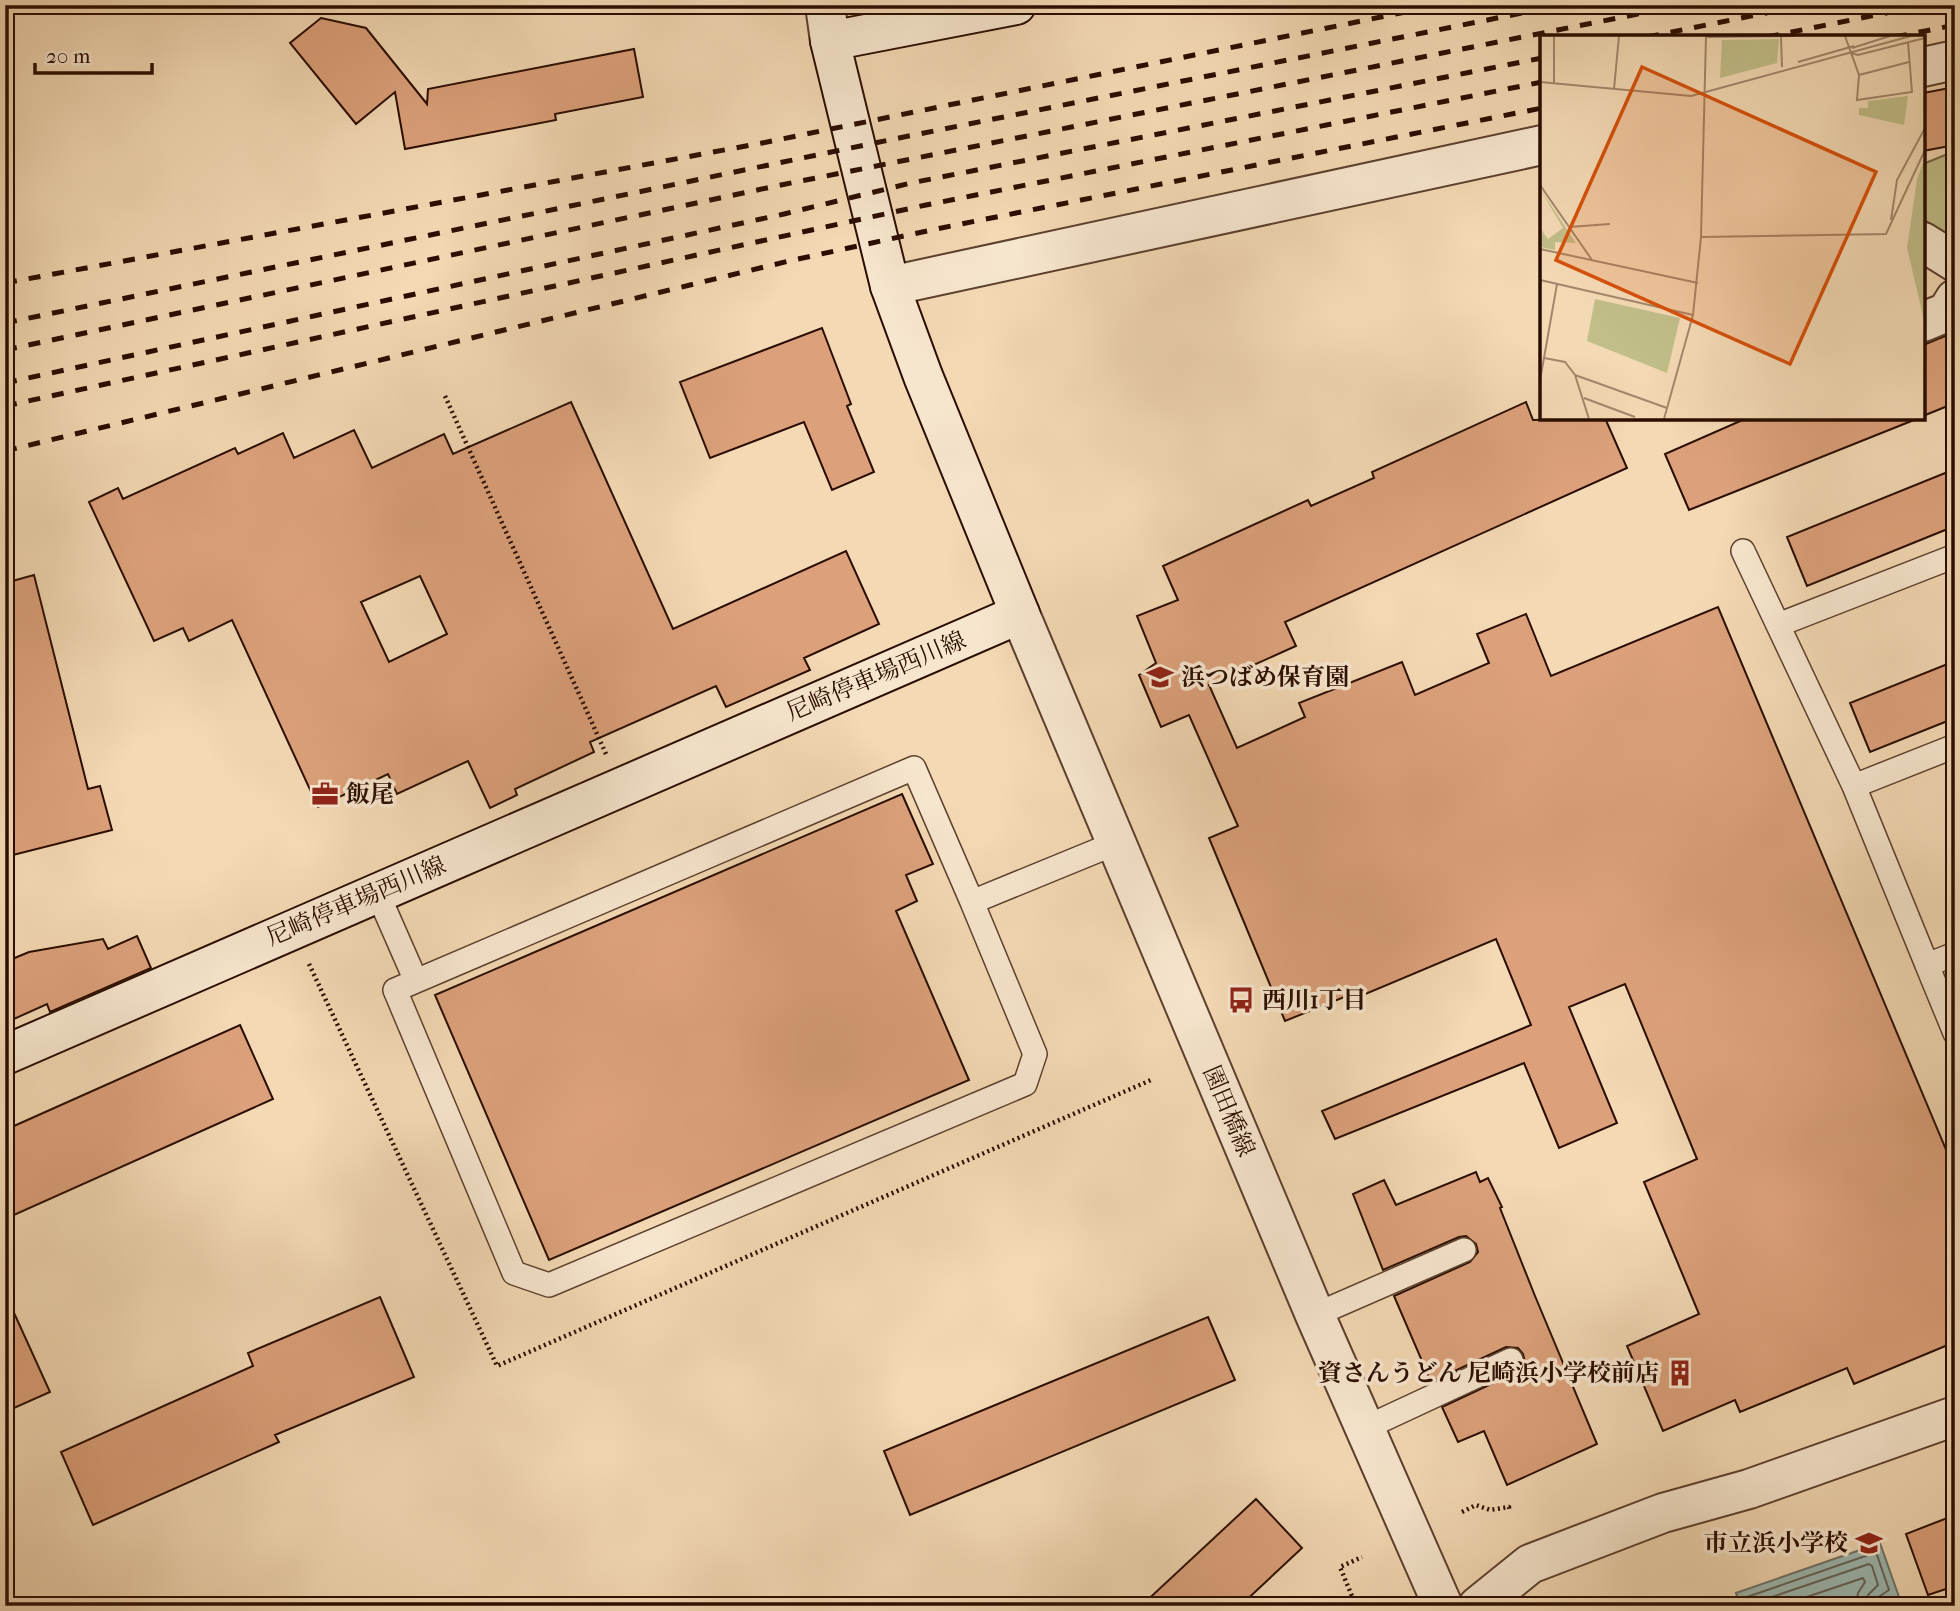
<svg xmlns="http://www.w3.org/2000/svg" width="1960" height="1611" font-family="'IM FELL French Canon','Noto Serif JP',serif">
<rect width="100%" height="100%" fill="#f3d9b4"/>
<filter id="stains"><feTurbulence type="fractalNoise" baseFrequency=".00286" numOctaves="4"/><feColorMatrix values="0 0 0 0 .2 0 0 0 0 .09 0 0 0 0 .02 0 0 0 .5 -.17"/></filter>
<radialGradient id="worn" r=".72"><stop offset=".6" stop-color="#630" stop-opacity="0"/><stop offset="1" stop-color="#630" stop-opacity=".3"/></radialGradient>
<path fill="#c1be89" stroke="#766644" stroke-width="2" d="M1955,151V239L1923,219V164Z"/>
<path fill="#9cb9b2" stroke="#6e746b" stroke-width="2" d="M1880,1543L1899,1597L1873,1606H1740L1736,1593Z"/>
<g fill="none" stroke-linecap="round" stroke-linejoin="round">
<path stroke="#636359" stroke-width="2" d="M1746,1606L1747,1597L1874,1553L1877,1555L1889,1590L1877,1598L1875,1606
M1755,1606L1757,1602L1869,1564L1872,1566L1878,1585L1868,1595L1866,1606
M1780,1606L1863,1578L1865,1582L1858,1593L1856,1606"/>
</g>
<path fill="#dca17b" stroke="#2a0d00" stroke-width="2" fill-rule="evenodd" d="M321,18L366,28L427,104L428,89L634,49L643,97L555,114L556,120L405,149L395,92L356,124L290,43Z
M1955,87V145L1923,151V93Z
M822,328L851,404L847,406L874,472L832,490L804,422L710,458L680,382Z
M1955,332V403L1923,416V345Z
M571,402L673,629L846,551L879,624L804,658L810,670L726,707L716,686L590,742L594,752L515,789L517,795L490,808L468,761L397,794L388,774L318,807L232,620L189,641L183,628L154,641L89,502L118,488L123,499L235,448L238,454L283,433L294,458L354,430L372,468L444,434L453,454ZM420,576L447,634L389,662L361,602Z
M1526,402L1533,420L1605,418L1627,468L1285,622L1296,646L1209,685L1237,748L1305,717L1299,703L1402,662L1415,695L1489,663L1477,634L1526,614L1551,676L1718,607L1955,1171V1342L1854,1384L1847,1368L1740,1412L1735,1400L1663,1431L1627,1346L1699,1314L1644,1182L1697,1159L1625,984L1569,1007L1617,1123L1559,1148L1524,1063L1335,1139L1322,1111L1531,1025L1496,939L1356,998L1354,993L1285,1021L1209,838L1238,826L1189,715L1161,727L1139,675L1156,663L1137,616L1178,600L1163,566L1308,500L1311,506L1374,478L1372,472Z
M1747,418H1914V420L1689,510L1665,454Z
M1955,469V526L1807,586L1787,537Z
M34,575L88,789L100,786L112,830L5,857V583Z
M1955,661V718L1870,752L1850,703Z
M902,794L933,864L906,875L917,901L896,911L969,1080L549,1260L435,995Z
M137,936L151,968L50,1012L47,1004L5,1023V962L29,952L103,939L108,949Z
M240,1025L273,1099L5,1219V1130Z
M1476,1172L1480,1182L1488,1178L1502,1207L1500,1208L1535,1296L1597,1444L1507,1485L1484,1431L1458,1442L1442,1407L1517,1372L1525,1362L1523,1354L1518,1348L1506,1347L1431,1382L1394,1296L1470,1262L1478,1252L1476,1244L1466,1236L1459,1237L1383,1270L1353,1194L1384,1180L1396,1205Z
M5,1293L50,1392L5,1412Z
M380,1297L414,1377L275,1435L279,1442L93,1525L61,1452L253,1366L248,1353Z
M1208,1317L1235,1380L910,1515L884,1451Z
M1256,1499L1302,1548L1240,1606H1141Z
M1955,1515V1586L1928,1595L1906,1534Z"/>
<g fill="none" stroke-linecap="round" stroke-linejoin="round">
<g stroke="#5c402d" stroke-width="26">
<path id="service" d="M1743,551L1854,786L1955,746
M1778,625L1955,556
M1854,786L1927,965
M377,892L416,981
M972,902L914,768L395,990L514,1273L549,1285L1025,1084L1035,1054L972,902L1116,843
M1955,954L1927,965L1955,1033
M1315,1315L1464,1250
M1365,1428L1511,1360"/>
</g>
<g stroke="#5c402d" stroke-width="42">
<path id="minor" d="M1923,67L1955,60
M1923,242L1955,262
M890,286L1542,145
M1923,322L1947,312L1955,299"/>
</g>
<g stroke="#5c402d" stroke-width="42">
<path id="tertiary" d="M825,5L830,41
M1020,614L1315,1315L1443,1606
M1478,1606L1530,1564L1663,1513L1749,1489L1955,1416"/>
</g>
<g stroke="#2a0d00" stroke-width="42">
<path id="secondary" d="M5,1055L1020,614L923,376L890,286L830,41L1016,5"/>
</g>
<path stroke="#2a0d00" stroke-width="4.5" stroke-dasharray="2 3.5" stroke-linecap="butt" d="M445,396L606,754
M309,964L497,1366L1151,1080
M1462,1512L1476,1505L1490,1510L1509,1507L1510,1511
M1356,1606L1340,1567L1362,1557"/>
<use href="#service" stroke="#f7e6ce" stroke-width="23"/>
<use href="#minor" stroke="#f7e6ce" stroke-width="38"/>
<use href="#tertiary" stroke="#f7e6ce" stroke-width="38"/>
<use href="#secondary" stroke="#f7e6ce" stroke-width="38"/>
<path stroke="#2a0d00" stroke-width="5" stroke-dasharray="12 12" stroke-linecap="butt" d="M1647,37L1805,5
M1767,37L1925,5
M1895,37L1955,25
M5,283L762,143L1440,5
M5,323L899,138L1562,5
M5,350L776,186L1683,5
M5,383L784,214L911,183L1542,58
M5,406L926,205L1542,82
M5,451L789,261L936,229L1542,108"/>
</g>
<defs>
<g id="school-bare" transform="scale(2.1)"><path d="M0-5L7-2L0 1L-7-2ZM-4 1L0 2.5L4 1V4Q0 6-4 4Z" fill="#8f2418" stroke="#f7e6ce" stroke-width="2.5" paint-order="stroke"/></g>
<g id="office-bare" transform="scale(2.1)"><path d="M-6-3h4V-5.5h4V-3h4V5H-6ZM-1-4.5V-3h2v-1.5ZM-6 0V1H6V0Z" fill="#8f2418" stroke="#f7e6ce" stroke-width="2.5" paint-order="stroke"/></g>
<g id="bus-bare" transform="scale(2.1)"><path d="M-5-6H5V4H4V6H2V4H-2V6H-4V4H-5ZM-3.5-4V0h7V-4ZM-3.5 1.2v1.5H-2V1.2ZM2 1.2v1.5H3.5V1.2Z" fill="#8f2418" stroke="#f7e6ce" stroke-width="2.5" paint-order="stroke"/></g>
<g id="building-bare" transform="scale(2.1)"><path d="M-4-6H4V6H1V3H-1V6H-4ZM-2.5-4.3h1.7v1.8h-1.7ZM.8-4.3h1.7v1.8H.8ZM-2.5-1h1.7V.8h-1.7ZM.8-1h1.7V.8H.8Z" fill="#8f2418" stroke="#f7e6ce" stroke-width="2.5" paint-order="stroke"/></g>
</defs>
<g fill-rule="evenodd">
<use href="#school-bare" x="1160" y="677"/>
<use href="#office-bare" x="325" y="794"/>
<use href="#bus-bare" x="1241" y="1000"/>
<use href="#building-bare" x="1680" y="1373"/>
<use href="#school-bare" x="1869" y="1543"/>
</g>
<g text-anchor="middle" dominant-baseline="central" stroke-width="7" stroke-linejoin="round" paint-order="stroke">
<g font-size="24" fill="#2a0d00" stroke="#f7e6ce">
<text transform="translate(876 676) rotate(-23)">尼崎停車場西川線</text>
<text transform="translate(356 901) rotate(-23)">尼崎停車場西川線</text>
<text transform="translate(1229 1111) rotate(67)">園田橋線</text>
</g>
<g font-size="24" font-weight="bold" fill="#2a0d00" stroke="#f7e6ce" text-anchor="start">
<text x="1181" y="677">浜つばめ保育園</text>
<text x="346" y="794">飯尾</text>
<text x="1262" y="1000">西川1丁目</text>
<text x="1659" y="1373" text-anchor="end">資さんうどん 尼崎浜小学校前店</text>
<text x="1848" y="1543" text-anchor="end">市立浜小学校</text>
</g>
</g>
<g transform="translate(1540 35)">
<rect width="385" height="385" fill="#f3d9b4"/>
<path d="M239,4L237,28L180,43L182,5ZM368,61L364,90L319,80V73H328V66ZM385,123V289L367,213L377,144ZM0,154L36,208L15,207V215L0,212V193L8,204L23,193ZM55,264L140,283L127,338L47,306Z" fill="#c1be89"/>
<path fill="none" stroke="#a3876c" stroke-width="2" d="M305,1L319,40L317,65L372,57L368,7M166,2L255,1M241,2L242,32M312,13L350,1M311,18L318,20L385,3M258,27L314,11M319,40L369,27M0,47L151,61L371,1M14,49V1M74,54L79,1M0,150L52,225M351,185L357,145L385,93M29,192L70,189M161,202L166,1M0,214L158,248M0,245L153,280L161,202L346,199L385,115M17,249L4,323L25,327L35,340L49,384M35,340L127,373M0,345L4,323M44,363L95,382M124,384L153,280"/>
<path fill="#d5510b" fill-opacity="0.15" stroke="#d5510b" stroke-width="3.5" d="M102,32L336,137L250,329L16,225Z"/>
<rect width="385" height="385" fill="none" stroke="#2a0d00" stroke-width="3.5"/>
</g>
<rect width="1960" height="1611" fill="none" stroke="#f3d9b4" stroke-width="28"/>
<rect x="7" y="7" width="1946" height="1597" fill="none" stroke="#2a0d00" stroke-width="3.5"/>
<rect x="14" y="14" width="1932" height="1583" fill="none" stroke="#2a0d00" stroke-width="2"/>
<path d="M35 63v10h117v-10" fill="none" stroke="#2a0d00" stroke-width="3.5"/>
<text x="46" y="63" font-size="21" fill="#2a0d00" stroke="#f7e6ce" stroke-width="5" paint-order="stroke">20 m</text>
<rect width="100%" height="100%" filter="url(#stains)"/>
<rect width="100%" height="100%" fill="url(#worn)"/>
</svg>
